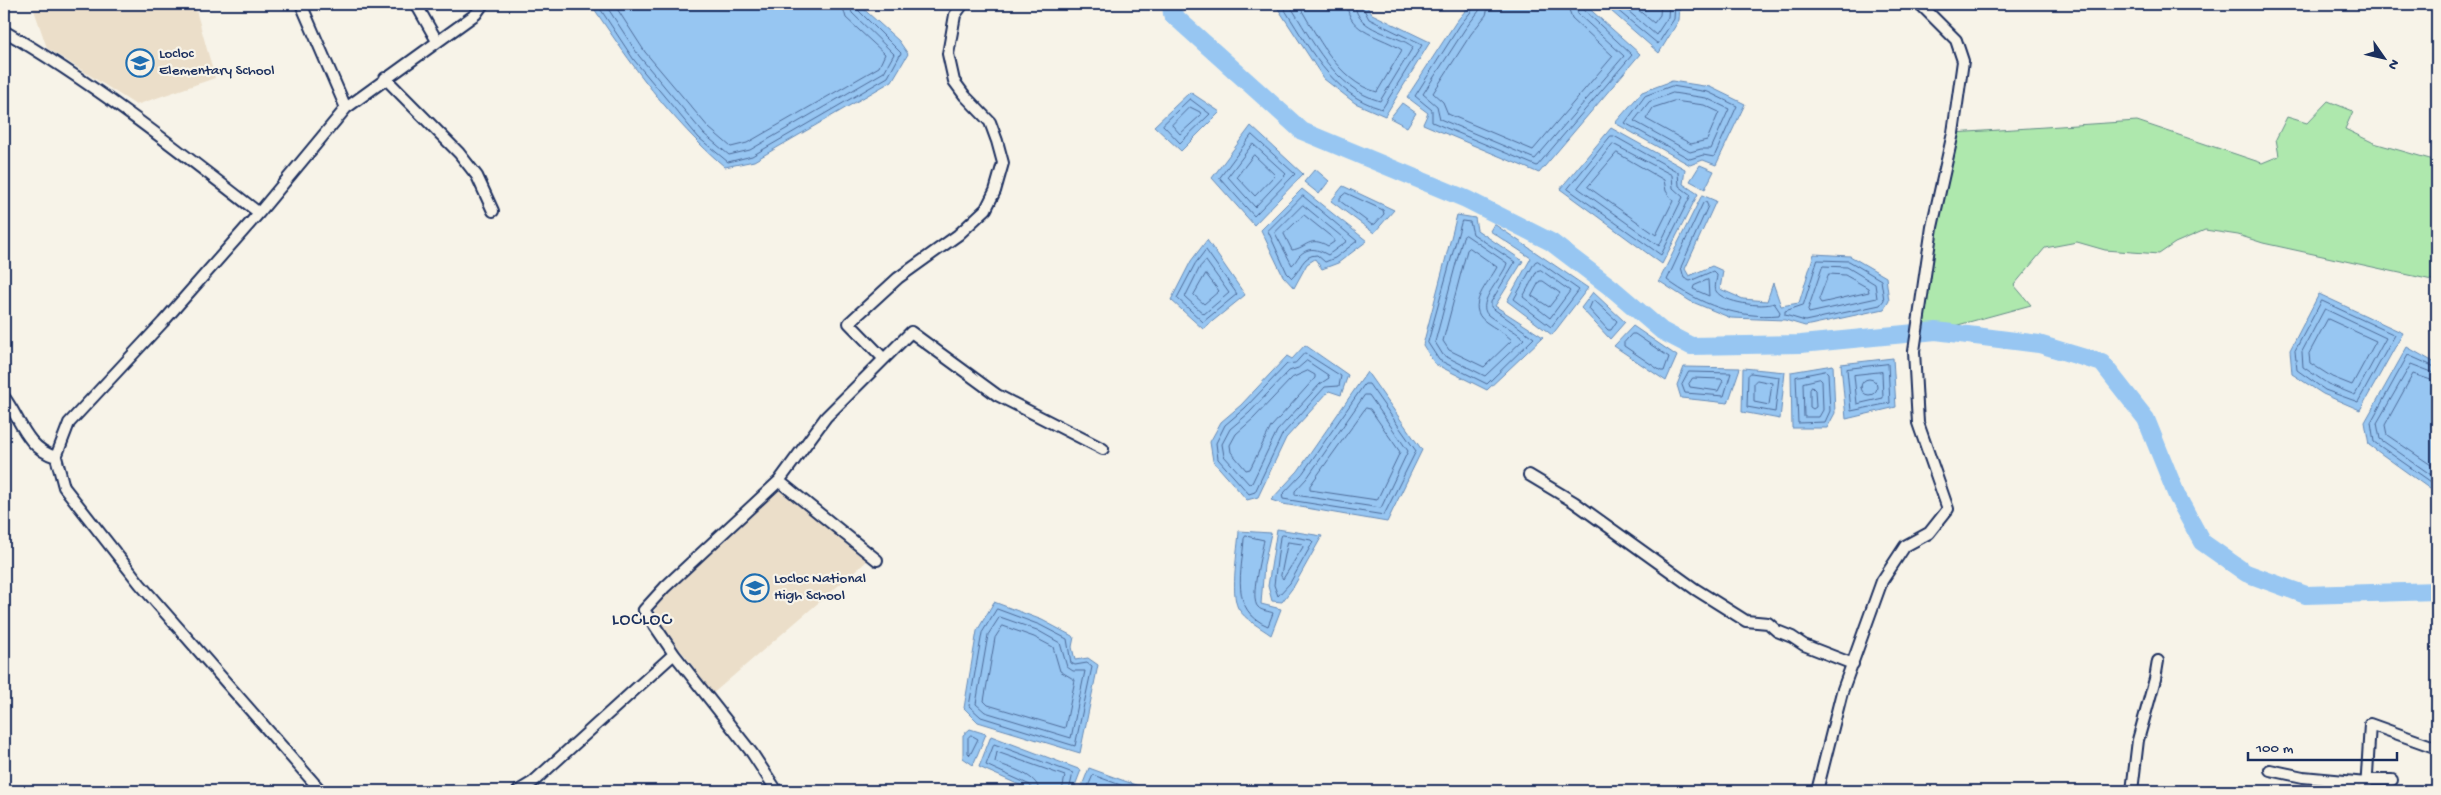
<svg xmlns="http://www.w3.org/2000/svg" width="2441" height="795" font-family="'Gochi Hand',sans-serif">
<rect width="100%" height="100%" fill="#f7f3e8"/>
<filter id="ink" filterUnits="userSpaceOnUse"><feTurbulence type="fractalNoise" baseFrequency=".02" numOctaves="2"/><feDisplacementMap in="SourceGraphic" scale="10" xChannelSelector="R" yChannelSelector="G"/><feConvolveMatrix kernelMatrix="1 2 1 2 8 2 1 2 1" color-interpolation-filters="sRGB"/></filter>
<g filter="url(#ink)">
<path fill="#ebdec9" d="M32,4H189L196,10L215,78L136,105L47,48Z
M777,489L834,530L867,561L711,695L690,662L653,616L658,601Z"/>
<path fill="#aee8ad" stroke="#648c86" d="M2328,101L2353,111L2345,129L2374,143L2437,161V283L2432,280L2263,243L2238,235L2205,230L2175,243L2159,254L2105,250L2077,242L2045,248L2014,285L2031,305L1936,331L1923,332L1921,302L1953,133L2137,121L2262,163L2279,156L2276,139L2287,117L2307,123Z"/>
<path fill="#97c6f2" stroke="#658ab7" d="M591,4H858L899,41L908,54L892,81L754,161L725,167C671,121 630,63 591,4Z
M1275,4H1365L1372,14L1430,42L1385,116L1355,103L1324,79Z
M1471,4H1584L1640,54L1539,173L1423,124L1428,113L1407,97L1456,22Z
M1603,4H1680L1679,20L1659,53Z
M1672,81L1710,87L1745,104L1716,165L1703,160L1690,165L1615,123L1642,92Z
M1190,92L1220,112L1181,151L1154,126Z
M1402,103L1416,113L1407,127L1390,118Z
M1251,126L1303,174L1254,225L1212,178Z
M1611,128L1685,169L1683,184L1698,194L1662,264L1560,189Z
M1700,165L1714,171L1705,189L1690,181Z
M1315,169L1329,181L1319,194L1304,182Z
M1343,186L1394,210L1374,233L1331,201Z
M1302,189L1367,241L1338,263L1322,269L1315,259L1307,264L1294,288L1283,276L1261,230Z
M1702,195L1716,201L1685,269L1689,276L1712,266L1723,271L1720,289L1743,299L1767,301L1773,283L1781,306L1799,303L1814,254L1850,256L1886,277L1889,301L1884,309L1805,326L1785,320L1731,318L1690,301L1659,281Z
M1457,215L1475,218L1477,230L1523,261L1495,306L1543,337L1487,390L1435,364L1423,345Z
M1494,224L1588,288L1552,335L1507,301L1531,258L1490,231Z
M1207,240L1245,295L1203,329L1171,300L1191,261Z
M1593,292L1625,322L1610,339L1581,308Z
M2319,294L2403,333L2360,410L2323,394L2292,374L2290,350Z
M1633,326L1677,356L1666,381L1614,346Z
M1305,345L1348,375L1341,395L1329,391L1286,438L1258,497L1247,500L1213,461L1210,442L1221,422L1241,405L1287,356L1292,359Z
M2407,347L2437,364V494L2369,445L2365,422Z
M1893,358L1896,407L1846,419L1841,364Z
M1833,365L1835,413L1827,428H1792L1791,372Z
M1684,367L1740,368L1728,403L1681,398L1677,385Z
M1743,368L1785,372L1780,419L1742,412Z
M1367,372L1422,450L1387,522L1283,504L1271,500L1298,471Z
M1277,529L1322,536L1294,586L1282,602L1272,601L1268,586Z
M1239,531L1271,533L1264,565L1261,604L1281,609L1271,635C1260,627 1245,620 1238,608C1230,592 1238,550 1239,531Z
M994,602L1042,620L1074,637L1072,647L1075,660L1088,658L1098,665L1080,753L978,722L964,708L977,631Z
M970,729L986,734L973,765L963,758V735Z
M991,736L1081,770L1073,791H1033L979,767Z
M1089,768L1152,791H1080Z"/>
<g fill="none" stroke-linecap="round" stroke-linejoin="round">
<path stroke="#4d6b99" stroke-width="1" d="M597,4L634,60L699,138L728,162L752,156L888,77L901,53L857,9L855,4
M605,4L639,56L704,134L729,155L750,150L884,72L894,54L852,13L849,4
M614,4L645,52L709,128L731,147L747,143L879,67L885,54L846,18L842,4
M1281,4C1309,46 1330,94 1382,109L1422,45L1369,19L1361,4
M1289,4C1313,41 1334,88 1380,101L1413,47C1396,33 1356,32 1355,4
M1298,4C1317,35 1338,82 1377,92L1402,50C1383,36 1348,34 1347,4
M1475,4L1474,8L1460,25L1415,96L1432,110V122L1537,166L1632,55L1583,9L1581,4
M1481,4L1479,11L1465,29L1423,94L1437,106L1440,119L1535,159L1624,56L1578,14L1575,4
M1489,4L1486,15L1471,34L1433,93L1443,102L1448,114L1533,150L1613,56L1572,18L1567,4
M1610,4L1658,44L1674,19L1675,4
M1620,4L1656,35L1668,17L1669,4
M1631,4L1654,23L1660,15L1661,4
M1672,86L1708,92L1737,106L1714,157L1703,155L1690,159L1625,123L1645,96Z
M1673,93L1706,98L1729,109L1711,149H1701L1690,152L1634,121L1649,102Z
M1190,99L1210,114L1180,143L1163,125Z
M1674,101L1704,105L1719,112L1707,140L1691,144L1646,119L1653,108Z
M1190,107L1200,112L1201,115L1180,134L1172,125Z
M1252,135L1295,174L1254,216L1220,178Z
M1611,136H1614L1678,172L1679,186L1691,195L1661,255L1568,189Z
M1253,144L1286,174L1255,207L1228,177Z
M1613,144L1672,175L1673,188L1683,197L1659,246L1578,188Z
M1617,153L1664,180L1666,191L1673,201L1656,235L1588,187Z
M1254,155L1275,175L1255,196L1237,177Z
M1346,193L1383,210L1384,214L1375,224L1372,225L1340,201V198Z
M1303,196L1357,241L1335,258L1325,262L1317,255C1302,255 1301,270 1292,278L1287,273L1268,231Z
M1706,202L1708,206L1681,267L1684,278L1690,281L1713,271L1717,275C1717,279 1714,287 1716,291C1723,303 1763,308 1774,303L1780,312L1779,315C1738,319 1699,304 1667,280L1703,203Z
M1303,205L1347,241L1328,255C1317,249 1309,246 1299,256C1296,260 1295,263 1292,265L1275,233Z
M1304,215L1334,239V242L1328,246C1309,235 1307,248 1292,250L1284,234Z
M1462,221L1470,222L1473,234L1515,262L1491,302V307L1534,338L1487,384L1439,360L1428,343Z
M1466,235L1507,263C1504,277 1475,302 1488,315C1499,324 1514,329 1524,339L1485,376L1443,355L1435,342L1463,237Z
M1470,248L1497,267C1489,283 1464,306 1486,322C1494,328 1505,333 1512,340L1484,367L1449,350L1443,341L1467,250Z
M1206,250L1237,294L1203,322L1177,298L1195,264Z
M1818,260L1849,261L1881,280L1884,300L1880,305L1805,321L1785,315V311L1803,305Z
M1206,261L1229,293L1204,314L1185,297L1200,267Z
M1538,261L1579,290L1551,327L1514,299L1535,262Z
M1823,266L1847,267L1875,284L1877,298L1809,313L1808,310Z
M1541,270L1570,291L1550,318L1523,297L1537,271Z
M1206,274L1219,291L1204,304L1194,295Z
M1829,274L1845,275L1868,288L1869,292L1821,303L1819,300Z
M1708,280L1709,296L1693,289L1694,286Z
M1540,281H1543L1560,293L1549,307L1532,296Z
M1595,301L1617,321L1611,330H1608L1589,309L1592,302Z
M2322,301L2395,335L2358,402L2325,390L2297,370L2295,351Z
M2325,309L2386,338L2355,395L2328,384L2303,367L2302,352Z
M2328,319L2376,341L2352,385L2332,377L2310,363L2309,354Z
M1632,334H1635L1669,357L1664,371H1661L1624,346V343Z
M1305,353L1341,376L1339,386L1325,387L1282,435L1255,492L1249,494L1218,459L1216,443L1225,425L1245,408L1287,364L1295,363Z
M1307,361L1328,375L1329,378L1320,384L1277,431L1252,483L1249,484L1224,456L1222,444L1230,429L1249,413L1289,371L1298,368Z
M1888,364L1890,403L1851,411L1847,369Z
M2437,368L2408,355L2371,422L2374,442L2437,486
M1308,371L1315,375V378L1271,427L1250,469L1246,470L1231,452L1230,445L1236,434L1254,418L1292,378Z
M1826,371L1828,373L1830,411L1825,422L1798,423L1796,377Z
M1689,372L1731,373L1724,396L1685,393L1682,385Z
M1882,372L1883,398L1857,404L1854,375Z
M1751,373L1779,377L1775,412L1747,407L1748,376Z
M2437,374L2411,364L2377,423L2380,439L2437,479
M1693,378L1721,379L1723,381L1718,391L1690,387L1689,384Z
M1820,379L1822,381L1823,410L1819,417H1804L1803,383Z
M1861 387a8 8 0 1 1 16 0a8 8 0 1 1-16 0Z
M1757,380L1772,383L1769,405L1754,402V383Z
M2437,382L2413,374L2385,425L2387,435L2437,469
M1365,384H1369L1416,451L1384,515L1283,499L1282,495L1302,474Z
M1812,387L1815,390L1816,407L1813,409L1810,407V390Z
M1365,395H1369L1408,451L1381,508L1295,495V491L1307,478Z
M1366,408L1370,409L1400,452L1377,500L1310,490V486Z
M1283,535L1311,540L1313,542L1290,583L1278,596L1274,585L1280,537Z
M1246,536L1264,540C1262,551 1249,599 1258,607C1261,611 1269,611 1273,613L1268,626C1229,610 1242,572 1244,539Z
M1288,542L1302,544L1303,547L1283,579L1281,576Z
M997,609L1040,625L1067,639L1071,663L1075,665L1087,663L1092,667L1075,746L981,717L969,706L982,633Z
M1000,617L1037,630L1060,643L1067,667L1073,671H1085L1071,738L985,712L976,704L988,635Z
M1003,626L1034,637L1053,647L1060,671L1075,680L1065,728L988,705L984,701L995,638Z
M971,735L978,739L970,755L968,753V738Z
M1033,791L1030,785L986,765L994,744L1073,773L1069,791
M1039,791C1038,774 1008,768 995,762L997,752L1065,776L1062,791
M1086,791L1093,775L1137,791"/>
<path stroke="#97c6f2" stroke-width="18" d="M1171,4L1172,14L1302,131L1466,199L1551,242L1613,289L1662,331L1691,346L1801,344L1936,331L2039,344L2102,363L2146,419L2177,496L2202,542L2246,573L2306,595L2437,591"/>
<g stroke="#1b2f5e" stroke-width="14">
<path id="minor" d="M301,4L346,108L259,213L163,322L69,423L56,457L64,487L140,584L321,791
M416,4L437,41
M4,31C94,83 177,149 259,213
M385,78L459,153L477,176L493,211
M346,108L476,14L483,4
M884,359L849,323L898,278L958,235L986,209L995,191L1003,163L997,141L990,122L965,96L954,81L948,54L955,15L963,4
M4,397C21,420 26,448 56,457
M1529,475L1574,502L1695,589L1746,621L1768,623L1777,631L1792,637L1804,645L1853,664
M779,481L877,560
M674,654L644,610L665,587L779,481L826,417L911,332L997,395L1103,449
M2270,770L2303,777L2366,783
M2367,780H2392
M518,791L533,782L674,654L752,753L777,791
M1817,791L1842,692L1882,581L1905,546L1929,533L1948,509L1918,423L1914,351L1932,227L1953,133L1963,61L1956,40L1920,4
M2132,791L2138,740L2155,679L2158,661
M2366,791L2370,724L2437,748"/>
</g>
<use href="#minor" stroke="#f7f3e8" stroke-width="10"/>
</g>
</g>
<defs>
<g id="school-ring" transform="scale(1.4375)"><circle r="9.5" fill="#f7f3e8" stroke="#1f6fb2" stroke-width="1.5"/><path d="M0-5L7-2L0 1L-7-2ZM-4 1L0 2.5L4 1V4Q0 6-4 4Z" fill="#1f6fb2"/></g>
</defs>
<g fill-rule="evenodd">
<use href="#school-ring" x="140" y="63"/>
<use href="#school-ring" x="755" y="588"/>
</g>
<g text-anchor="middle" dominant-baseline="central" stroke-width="4.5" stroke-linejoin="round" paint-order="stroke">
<g font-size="15" fill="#1b2f5e" stroke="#f7f3e8" text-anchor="start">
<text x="159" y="54">Locloc<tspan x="159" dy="17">Elementary School</tspan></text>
<text x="774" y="579">Locloc National<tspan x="774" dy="17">High School</tspan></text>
</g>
<g font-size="18" letter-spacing="1" fill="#1b2f5e" stroke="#f7f3e8">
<text x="642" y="620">LOCLOC</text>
</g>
</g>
<rect width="2441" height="795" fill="none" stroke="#f7f3e8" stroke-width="20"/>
<rect x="10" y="10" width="2421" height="775" fill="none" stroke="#1b2f5e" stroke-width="2" filter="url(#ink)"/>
<g transform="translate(2384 58) rotate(124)" stroke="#f7f3e8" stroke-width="4" paint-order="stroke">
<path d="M0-4L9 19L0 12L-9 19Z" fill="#1b2f5e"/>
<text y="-8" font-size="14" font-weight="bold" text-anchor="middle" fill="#1b2f5e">N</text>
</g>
<path d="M2248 752v8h149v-8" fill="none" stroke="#1b2f5e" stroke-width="2.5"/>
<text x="2256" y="752" font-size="15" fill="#1b2f5e" stroke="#f7f3e8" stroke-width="4" paint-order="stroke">100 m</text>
</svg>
